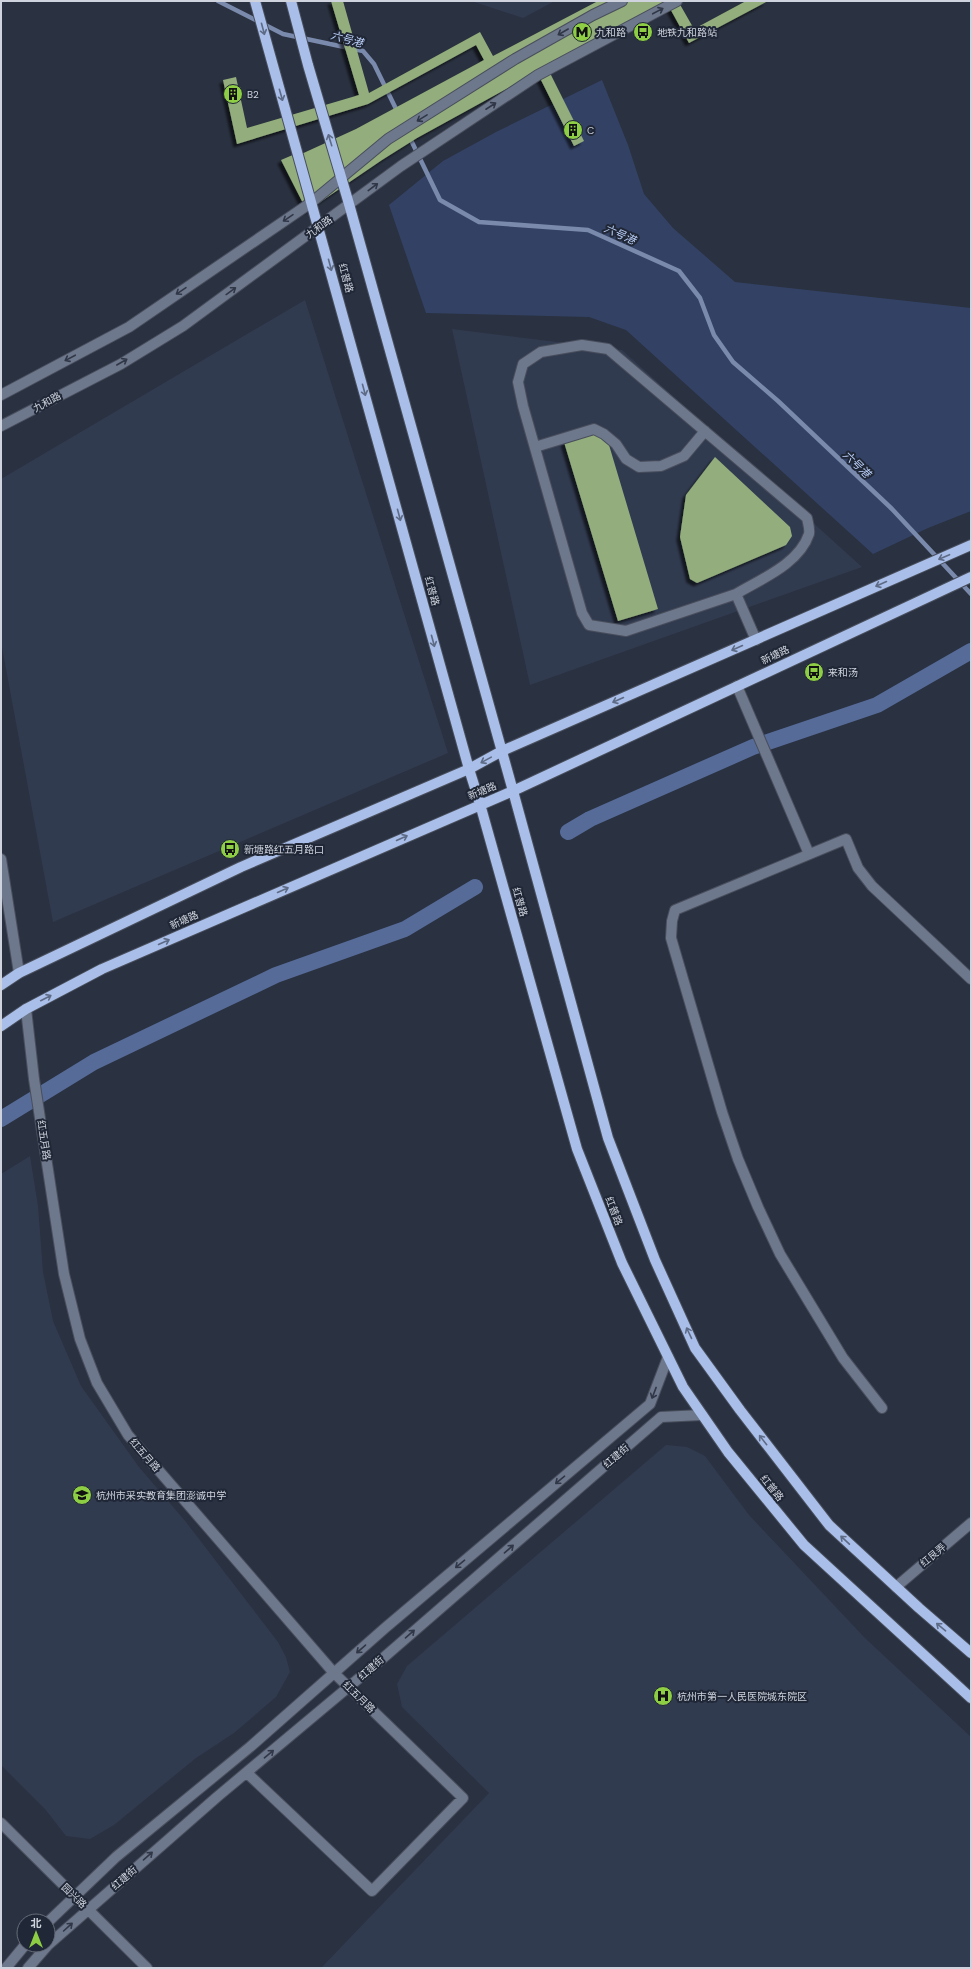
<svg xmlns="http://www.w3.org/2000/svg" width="972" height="1969" font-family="'DM Sans','Noto Sans SC',sans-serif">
<defs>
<filter id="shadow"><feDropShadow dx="-3.5" dy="3.5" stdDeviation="1" flood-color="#0009"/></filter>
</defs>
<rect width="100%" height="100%" fill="#2a3140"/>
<path fill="#313b50" d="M471,1H555L523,18Z
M305,300L448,753L53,922L1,642V479Z
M452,329L622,350L862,567L530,685Z
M30,1156L38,1206L43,1272L53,1321L81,1386L139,1467L186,1522L278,1642L286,1657L290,1672L276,1697L234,1733L196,1758L114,1825L90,1839L66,1836L45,1809L1,1765V1174Z
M666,1445L687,1447L705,1456L749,1515L865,1638L971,1737V1968H321L489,1793L402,1707L397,1684L407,1666Z"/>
<path fill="#334264" d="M602,80L628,145L644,194L673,228L735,282L971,308V511L928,528L873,554L626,330L589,317L426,313L389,205L443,161L496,132Z"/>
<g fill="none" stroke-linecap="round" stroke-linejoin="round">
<path stroke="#7a8aad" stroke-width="4.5" d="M218,1L283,34L363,51L374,64L398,113
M409,136L440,200L479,222L588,230L679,271L700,298L714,335L733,362L778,401L892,509L971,594"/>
<path stroke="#566b98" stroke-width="16" d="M568,832L590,819L753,747L877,705L971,651
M1,1119L94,1062L276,975L405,929L475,887"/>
</g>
<path fill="#93ae7c" filter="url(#shadow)" d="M331,1H343L369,93L480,32L493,56L598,1H678L694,29L746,1H768L689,43L667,3L547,67L584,141L574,146L537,72L417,138L382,160L307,211L281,160L295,154L297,156L356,129L484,60L476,45L368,104L237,144L223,80L236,77L247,128L359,95Z
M595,432L609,445L658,609L618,621L564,442Z
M715,457L790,527L792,536L786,545L697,583L690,579L680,537L686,495Z"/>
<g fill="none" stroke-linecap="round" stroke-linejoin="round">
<g stroke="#484e5c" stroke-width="12">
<path id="minor" d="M1,395L129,327L312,202L388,139L515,59L593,15L622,1
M1,426L121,364L183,326L401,166L538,75L677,1
M535,447L594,429L604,434L616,444L626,459L639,467L661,466L684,456L705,431
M736,594L626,631L589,625L582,613L523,406L518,382L523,364L541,352L582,345L608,349L807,518C808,523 810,529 809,534C799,564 761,579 736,594L756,640
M737,686L809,854
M1,859L19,973
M26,1009L34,1079L64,1274L80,1339L97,1383L128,1435L334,1673L463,1798L372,1891L247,1773
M882,1408L843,1358L780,1254L758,1207L738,1159L722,1112L671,938L672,921L675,910L846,839L858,868L872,886L971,979
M896,1587L971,1523
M1,1823L147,1968
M48,1922L116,1857L250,1747L385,1628L650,1404L668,1357
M48,1945L217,1797L382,1659L661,1417L702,1415
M6,1968L25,1945
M28,1968L48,1945"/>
</g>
<g stroke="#484e5c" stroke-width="12">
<path id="major" d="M255,1L469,769L480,804L577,1149L622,1263L683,1387L728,1452L804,1545L971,1698
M291,1L308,65L349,204L513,791L608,1138L655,1260L695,1348L740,1410L829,1525L919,1608L971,1653
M1,985L19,973L241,867L469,769L502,751L971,545
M1,1026L26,1009L102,969L513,791L971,577"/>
</g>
<use href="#minor" stroke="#6e788c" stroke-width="10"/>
<use href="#major" stroke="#a9bee8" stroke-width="10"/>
</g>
<defs><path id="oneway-shaft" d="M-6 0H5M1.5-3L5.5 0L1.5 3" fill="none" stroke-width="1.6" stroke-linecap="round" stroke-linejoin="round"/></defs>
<g stroke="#303747">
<use href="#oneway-shaft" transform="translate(658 11) rotate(-28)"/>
<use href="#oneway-shaft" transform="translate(563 32) rotate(150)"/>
<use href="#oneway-shaft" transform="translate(491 106) rotate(-33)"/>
<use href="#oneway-shaft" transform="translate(422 118) rotate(148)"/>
<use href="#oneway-shaft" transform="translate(373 187) rotate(-37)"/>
<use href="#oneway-shaft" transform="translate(288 218) rotate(146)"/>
<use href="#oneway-shaft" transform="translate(181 291) rotate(146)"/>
<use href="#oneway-shaft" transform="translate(231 291) rotate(-36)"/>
<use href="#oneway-shaft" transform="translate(70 358) rotate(152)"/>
<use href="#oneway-shaft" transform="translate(122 362) rotate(-30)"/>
<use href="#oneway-shaft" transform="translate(654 1393) rotate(111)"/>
<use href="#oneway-shaft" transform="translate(560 1480) rotate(140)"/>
<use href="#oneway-shaft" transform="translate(509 1549) rotate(-41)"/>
<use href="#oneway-shaft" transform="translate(460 1564) rotate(140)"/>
<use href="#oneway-shaft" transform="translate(410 1634) rotate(-41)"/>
<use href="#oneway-shaft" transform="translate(361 1649) rotate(139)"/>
<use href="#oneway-shaft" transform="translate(269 1754) rotate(-40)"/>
<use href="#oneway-shaft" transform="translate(148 1856) rotate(-41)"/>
<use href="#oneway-shaft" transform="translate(68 1927) rotate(-42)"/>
</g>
<g stroke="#5e6b86">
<use href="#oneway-shaft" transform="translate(263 29) rotate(75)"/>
<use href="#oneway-shaft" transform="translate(281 95) rotate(74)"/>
<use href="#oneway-shaft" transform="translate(330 140) rotate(-107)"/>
<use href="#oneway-shaft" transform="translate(330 265) rotate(75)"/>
<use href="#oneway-shaft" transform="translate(364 390) rotate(75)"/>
<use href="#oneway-shaft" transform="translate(399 515) rotate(75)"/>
<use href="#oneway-shaft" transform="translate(944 557) rotate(157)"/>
<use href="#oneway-shaft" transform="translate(881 584) rotate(156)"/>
<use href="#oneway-shaft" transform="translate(433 641) rotate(75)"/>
<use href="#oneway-shaft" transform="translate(737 648) rotate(156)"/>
<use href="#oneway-shaft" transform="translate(618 700) rotate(156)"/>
<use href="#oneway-shaft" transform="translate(486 760) rotate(151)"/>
<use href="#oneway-shaft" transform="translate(402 838) rotate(-24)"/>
<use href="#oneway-shaft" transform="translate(283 890) rotate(-24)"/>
<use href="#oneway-shaft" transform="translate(164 942) rotate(-24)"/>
<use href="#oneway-shaft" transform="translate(46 998) rotate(-27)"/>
<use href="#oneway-shaft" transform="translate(689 1333) rotate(-115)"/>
<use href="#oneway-shaft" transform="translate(763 1440) rotate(-128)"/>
<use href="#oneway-shaft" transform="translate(845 1540) rotate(-137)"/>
<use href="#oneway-shaft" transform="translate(941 1627) rotate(-140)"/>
</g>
<defs>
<g id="metro-disc" transform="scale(1)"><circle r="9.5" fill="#8dce44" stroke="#202736"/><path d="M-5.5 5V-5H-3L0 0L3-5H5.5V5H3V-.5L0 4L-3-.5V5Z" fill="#111"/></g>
<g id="bus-disc" transform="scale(1)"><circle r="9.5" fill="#8dce44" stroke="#202736"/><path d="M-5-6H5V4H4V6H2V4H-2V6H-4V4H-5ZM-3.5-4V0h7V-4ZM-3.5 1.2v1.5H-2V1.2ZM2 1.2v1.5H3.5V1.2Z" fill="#111"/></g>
<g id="building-disc" transform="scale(1)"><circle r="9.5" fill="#8dce44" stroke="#202736"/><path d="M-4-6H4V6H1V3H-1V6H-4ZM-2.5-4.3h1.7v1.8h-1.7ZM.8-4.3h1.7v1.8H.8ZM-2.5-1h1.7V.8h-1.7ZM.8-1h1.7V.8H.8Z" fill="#111"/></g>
<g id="school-disc" transform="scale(1)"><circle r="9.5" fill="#8dce44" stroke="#202736"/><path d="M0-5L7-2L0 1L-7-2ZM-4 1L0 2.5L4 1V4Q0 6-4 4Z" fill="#111"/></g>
<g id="hospital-disc" transform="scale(1)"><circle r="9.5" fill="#8dce44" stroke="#202736"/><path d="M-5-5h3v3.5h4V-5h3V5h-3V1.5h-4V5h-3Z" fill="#111"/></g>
</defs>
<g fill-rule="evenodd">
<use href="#metro-disc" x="582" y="32"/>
<use href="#bus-disc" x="643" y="32"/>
<use href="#building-disc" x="233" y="94"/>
<use href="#building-disc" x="573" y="130"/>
<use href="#bus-disc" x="814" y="672"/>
<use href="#bus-disc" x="230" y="849"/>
<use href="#school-disc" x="82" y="1495"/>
<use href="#hospital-disc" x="663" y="1696"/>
</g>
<g text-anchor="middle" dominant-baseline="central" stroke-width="4" stroke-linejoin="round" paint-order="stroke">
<g font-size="10" fill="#ced3dd" stroke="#202736" text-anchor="start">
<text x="596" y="32">九和路</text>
<text x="657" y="32">地铁九和路站</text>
<text x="247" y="94">B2</text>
<text x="587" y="130">C</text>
<text x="828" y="672">来和汤</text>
<text x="244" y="849">新塘路红五月路口</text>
<text x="96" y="1495">杭州市采实教育集团澎诚中学</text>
<text x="677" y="1696">杭州市第一人民医院城东院区</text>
</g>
<g font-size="10" fill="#ced3dd" stroke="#202736">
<text transform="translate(319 227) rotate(-36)">九和路</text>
<text transform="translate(346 278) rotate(75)">红普路</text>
<text transform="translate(47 402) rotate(-28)">九和路</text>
<text transform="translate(432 591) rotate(75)">红普路</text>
<text transform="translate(775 655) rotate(-25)">新塘路</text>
<text transform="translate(482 791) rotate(-22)">新塘路</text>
<text transform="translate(520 902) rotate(74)">红普路</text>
<text transform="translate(184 920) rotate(-24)">新塘路</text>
<text transform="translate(44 1140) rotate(81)">红五月路</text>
<text transform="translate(614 1211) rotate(69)">红普路</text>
<text transform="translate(145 1455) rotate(49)">红五月路</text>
<text transform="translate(616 1456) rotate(-41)">红建街</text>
<text transform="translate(772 1488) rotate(51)">红普路</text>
<text transform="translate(933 1555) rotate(-40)">红艮弄</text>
<text transform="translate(371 1668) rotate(-41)">红建街</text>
<text transform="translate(359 1697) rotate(44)">红五月路</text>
<text transform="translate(124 1878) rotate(-41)">红建街</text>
<text transform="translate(74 1896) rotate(44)">园兴路</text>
</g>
<g font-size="11" font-style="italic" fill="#bcd1fb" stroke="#202736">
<text transform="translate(347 39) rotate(15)">六号港</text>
<text transform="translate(620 234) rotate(24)">六号港</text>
<text transform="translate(857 464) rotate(44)">六号港</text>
</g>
</g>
<rect width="972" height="1969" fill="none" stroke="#ced3dd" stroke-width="4"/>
<g transform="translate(36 1933)"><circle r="19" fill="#202736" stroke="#666c79"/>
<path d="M0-3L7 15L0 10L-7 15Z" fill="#8dce44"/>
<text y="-6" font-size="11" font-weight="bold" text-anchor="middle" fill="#ced3dd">北</text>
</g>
</svg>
